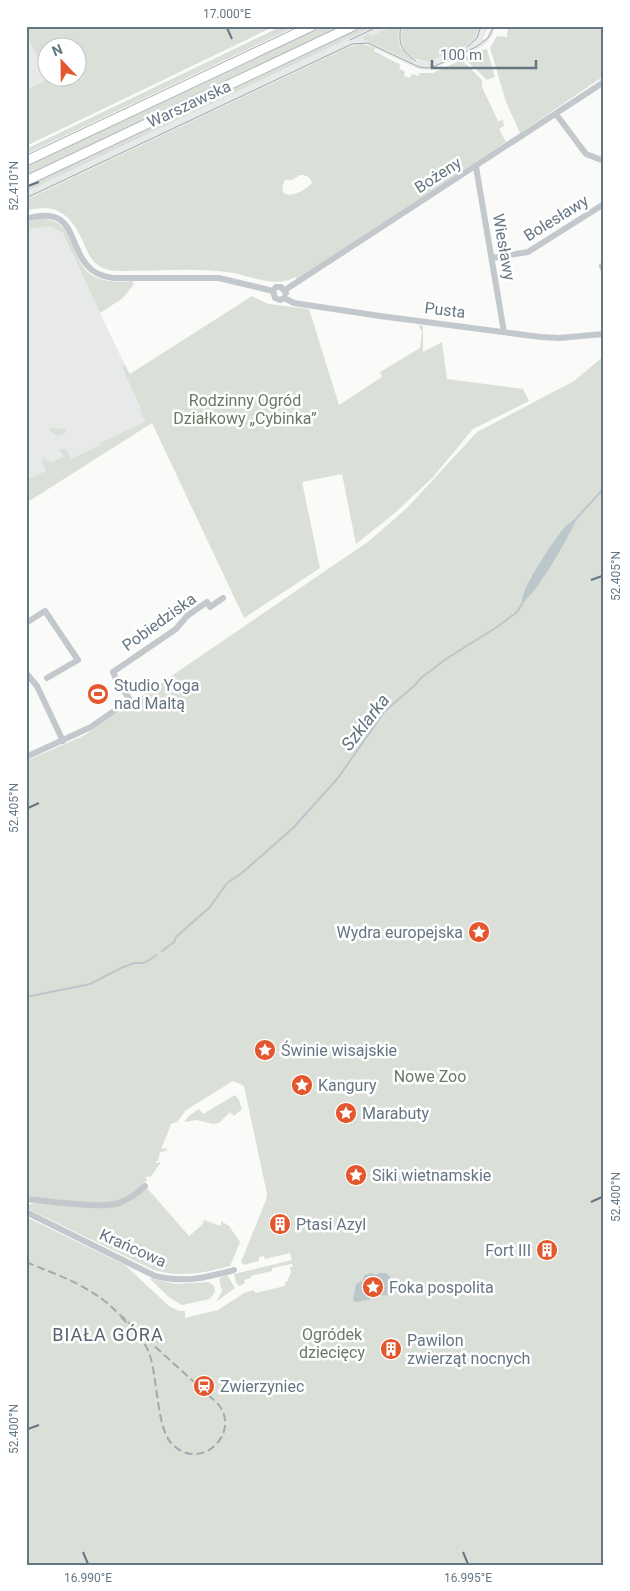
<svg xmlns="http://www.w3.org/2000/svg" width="630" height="1591" font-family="Roboto,sans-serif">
<rect width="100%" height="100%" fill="#fafaf8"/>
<path fill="#e8e9e9" d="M26,26L48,78H50L31,94L26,84Z
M375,26H382L384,31L371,36L369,33L366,40L412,62L399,45L398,37L401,26H404L402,37L415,60L428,62L467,45L472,41L479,26H483L481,33L485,26H489L483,38L485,40L492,26H496L492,36L483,46L430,70L418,69L367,45H355L349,47L26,200V192Z
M50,224L61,231L152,422L26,503V226Z"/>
<path fill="#dadfd7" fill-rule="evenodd" d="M26,26H275L26,146V81L30,88L48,79L31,44ZM48,48H78V78H48Z
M282,26H297L26,154V149Z
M320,26H344L26,177V166Z
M362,26H375L26,192V185Z
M393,26H401C393,46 403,48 412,62L363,39L362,37L369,33L371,36Z
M404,26H479L475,38L467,45L428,62L412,58L404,50L401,37Z
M501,26H604V76L520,133L506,102L490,48L497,36L507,37L508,27Z
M361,44L375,48L374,51L401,65L399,68L405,72L404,76L410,78L412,74L418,76L420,73H433L461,60L464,62L482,80V87L498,121L503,120L504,126L499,129L506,142L297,279L295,277C277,288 252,277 234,273C197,267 158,271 121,271C112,271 103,270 95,263C89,257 86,248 82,239C70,214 55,202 26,211V200L349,47ZM300,175C307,175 310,177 312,183C302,195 274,203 285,180H292Z
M485,49H487L495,77L487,80L466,60V57Z
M37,219C76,216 68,257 90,274C103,283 118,282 132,281L134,284L123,298L100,313L62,232C53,226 47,224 36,229L35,227L27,230L26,223Z
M252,296L268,304L309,309L339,405L382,377L380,372L420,348L422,331L418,325L423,326V352L442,342L447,379L523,389L529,401L473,429L433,477L396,512L356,544L342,474L302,482L320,568L244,618L152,423L26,503V480L46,471L42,461L43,456L46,461L48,460L50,463L64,457L59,449H66L71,459L101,445L100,443L145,422L140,410L141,409L122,367L125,365L130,374Z
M604,356V1565H26V1217L125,1265L169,1306L179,1311H185V1318L218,1310L244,1293L254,1290L255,1293L285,1286V1282H287L291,1272L290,1267L293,1266L292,1264L272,1268V1271L251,1276V1278L244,1280L245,1283L239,1286L236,1283L234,1274L292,1260L290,1253L265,1259L264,1256L259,1257V1261L244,1265L241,1262L266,1200L267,1194L244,1086L233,1081L186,1110L177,1122L171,1124C168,1133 165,1139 162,1147V1149L167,1148L166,1151L160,1152L158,1161H156V1163L161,1162L152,1175L150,1177L148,1176L146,1178L147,1180C139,1188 131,1196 119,1200C100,1207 49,1198 26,1196V761L85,735L369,541L407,508L477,432L574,381ZM575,519L576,521L540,583L531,578L564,528Z
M49,428L67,429C62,439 54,437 49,428Z
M235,1095L239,1100L242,1109L234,1116L230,1112L219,1123L213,1124L197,1120L184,1122L190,1115L199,1109L203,1114Z
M147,1188L189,1236L202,1225L204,1220L221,1226V1221L229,1226L240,1242L230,1266C204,1273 181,1278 154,1270L28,1209L29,1205L33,1203H127Z
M227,1275L235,1288L216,1302L222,1291L219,1278Z
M149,1278L176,1284L209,1282L214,1286L215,1292L210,1299L182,1305L170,1298Z"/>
<path fill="#bbc7cb" d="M575,519L576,521C564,544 542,585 524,602H522C521,588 553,542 563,529C566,525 571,522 575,519Z
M371,1273L376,1275L379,1273H386L391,1278V1295L372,1296L369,1300L355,1302L353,1300L356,1284L362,1281L365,1275Z"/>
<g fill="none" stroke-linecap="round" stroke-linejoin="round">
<path stroke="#bbc7cb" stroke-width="2" d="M575,520L604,488
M162,951L174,942L176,937L210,907L227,883L242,873L294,827L338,778L384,712L415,685L422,677L449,657L497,627L517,612L523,602
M26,997L90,984L121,968L134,963H144L157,955"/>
<g stroke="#b3babf" stroke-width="11">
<path id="secondary" d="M26,161L312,26
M26,181L353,26"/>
</g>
<path stroke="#c3c8cc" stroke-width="6" d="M556,114L586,154L604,161
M476,167L504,332
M26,219C79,203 66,249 92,270C98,275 106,277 114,278H219L273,291
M492,258L528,252L604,204
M602,266L604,271
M285,290L604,82
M273,291L276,287H281L286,293
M273,291L275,298L280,300L284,298
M284,298L294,303L380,316L541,337L559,338L604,334
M26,623L45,611L78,660L47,678
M26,673L37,686L63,741
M26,757L91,727L130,700L116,679L113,672L176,629L187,616L207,602L210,607L223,598
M26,1199C50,1201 98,1209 119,1203C130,1199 137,1193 145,1186
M26,1212L155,1276C186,1283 204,1278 234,1270"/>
<use href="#secondary" stroke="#fff" stroke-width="9"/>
<path stroke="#a2aab0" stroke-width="1" d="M402,26C396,41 403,54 416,61
M350,40L379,26
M467,47L477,38L481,26
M26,198L352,44L368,43L419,67L427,68L435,66L476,47L488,38L494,26"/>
<path stroke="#a2aab0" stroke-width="2" stroke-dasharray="8 4" stroke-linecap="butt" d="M26,1262C55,1274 80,1282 106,1302L216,1402C244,1430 202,1473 173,1445C156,1430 158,1376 149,1353C144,1339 132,1328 121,1317"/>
</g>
<path fill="none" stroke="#657683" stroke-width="2" d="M227,28L232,39M28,186L39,182M591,580L602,576M28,808L39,803M591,1202L602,1197M28,1429L39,1425M83,1552L88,1564M463,1552L468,1564"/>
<defs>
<g id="stadium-disc" transform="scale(1.125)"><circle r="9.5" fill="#e4572e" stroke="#fff"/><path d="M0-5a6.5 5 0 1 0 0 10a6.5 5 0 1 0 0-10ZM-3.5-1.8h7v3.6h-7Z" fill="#fff"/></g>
<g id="sight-disc" transform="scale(1.125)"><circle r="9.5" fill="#e4572e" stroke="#fff"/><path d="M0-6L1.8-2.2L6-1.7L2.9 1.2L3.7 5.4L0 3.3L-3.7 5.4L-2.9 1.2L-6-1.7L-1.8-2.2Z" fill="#fff"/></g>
<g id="building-disc" transform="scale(1.125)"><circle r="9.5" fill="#e4572e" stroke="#fff"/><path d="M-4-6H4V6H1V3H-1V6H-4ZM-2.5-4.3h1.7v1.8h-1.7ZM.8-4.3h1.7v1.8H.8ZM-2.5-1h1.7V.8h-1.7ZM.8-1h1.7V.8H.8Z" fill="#fff"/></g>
<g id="station-disc" transform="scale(1.125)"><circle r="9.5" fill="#e4572e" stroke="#fff"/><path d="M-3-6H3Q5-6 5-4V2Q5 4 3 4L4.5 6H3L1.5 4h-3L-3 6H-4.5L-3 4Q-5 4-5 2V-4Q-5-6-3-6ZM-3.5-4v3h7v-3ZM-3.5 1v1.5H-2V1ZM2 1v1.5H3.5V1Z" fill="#fff"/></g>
</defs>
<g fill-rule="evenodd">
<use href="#stadium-disc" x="98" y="694"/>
<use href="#sight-disc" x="479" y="932"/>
<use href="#sight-disc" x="265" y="1050"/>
<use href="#sight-disc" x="302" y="1085"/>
<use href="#sight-disc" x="346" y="1113"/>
<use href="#sight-disc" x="356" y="1175"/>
<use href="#building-disc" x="280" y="1224"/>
<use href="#building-disc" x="547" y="1250"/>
<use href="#sight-disc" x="373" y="1287"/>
<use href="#building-disc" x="391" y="1349"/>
<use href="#station-disc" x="204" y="1386"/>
</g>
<g text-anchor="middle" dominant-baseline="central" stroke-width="5" stroke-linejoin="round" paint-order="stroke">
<g font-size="16" fill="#657683" stroke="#fff">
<text transform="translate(189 104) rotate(-25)">Warszawska</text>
<text transform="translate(438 175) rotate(-33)">Bożeny</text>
<text transform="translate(556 218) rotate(-32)">Bolesławy</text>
<text transform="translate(504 247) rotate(80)">Wiesławy</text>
<text transform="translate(445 310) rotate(7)">Pusta</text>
<text transform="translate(159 622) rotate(-36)">Pobiedziska</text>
<text transform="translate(133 1248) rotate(24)">Krańcowa</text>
</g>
<g font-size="16" fill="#687a64" stroke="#fff">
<text x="245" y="400">Rodzinny Ogród<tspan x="245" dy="18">Działkowy „Cybinka”</tspan></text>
<text x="430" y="1076">Nowe Zoo</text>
<text x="332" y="1334">Ogródek<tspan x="332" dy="18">dziecięcy</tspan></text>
</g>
<g font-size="16" fill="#657683" stroke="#fff" text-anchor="start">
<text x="114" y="685">Studio Yoga<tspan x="114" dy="18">nad Maltą</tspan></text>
<text x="463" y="932" text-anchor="end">Wydra europejska</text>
<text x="281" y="1050">Świnie wisajskie</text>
<text x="318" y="1085">Kangury</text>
<text x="362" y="1113">Marabuty</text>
<text x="372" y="1175">Siki wietnamskie</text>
<text x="296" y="1224">Ptasi Azyl</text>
<text x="531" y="1250" text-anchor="end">Fort III</text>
<text x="389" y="1287">Foka pospolita</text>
<text x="407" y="1340">Pawilon<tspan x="407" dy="18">zwierząt nocnych</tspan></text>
<text x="220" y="1386">Zwierzyniec</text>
</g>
<g font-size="18" font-style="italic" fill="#60757c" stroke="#fff">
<text transform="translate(365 722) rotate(-52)">Szklarka</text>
</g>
<g font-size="18" letter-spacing="1" fill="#57646e" stroke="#fff">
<text x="108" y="1334">BIAŁA GÓRA</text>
</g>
</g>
<rect width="630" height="1591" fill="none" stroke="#ffffff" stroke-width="55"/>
<g transform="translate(62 62) rotate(338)"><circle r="24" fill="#ffffff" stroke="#c1c8cd"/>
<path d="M0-4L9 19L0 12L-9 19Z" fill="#e4572e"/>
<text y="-8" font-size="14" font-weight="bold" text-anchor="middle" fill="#657683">N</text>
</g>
<path d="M432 60v8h104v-8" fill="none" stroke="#657683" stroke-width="2.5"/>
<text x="440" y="60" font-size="15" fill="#657683" stroke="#ffffff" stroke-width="4" paint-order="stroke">100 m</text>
<rect x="28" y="28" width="574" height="1536" fill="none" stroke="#657683" stroke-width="2"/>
<g font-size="12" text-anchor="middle" fill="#657683">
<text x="227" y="18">17.000°E</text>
<text transform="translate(14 186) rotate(-90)" y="4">52.410°N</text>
<text transform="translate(616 576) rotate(-90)" y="4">52.405°N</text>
<text transform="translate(14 808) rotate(-90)" y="4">52.405°N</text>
<text transform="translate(616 1197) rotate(-90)" y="4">52.400°N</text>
<text transform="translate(14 1429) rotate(-90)" y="4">52.400°N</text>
<text x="88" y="1582">16.990°E</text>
<text x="468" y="1582">16.995°E</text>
</g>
</svg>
